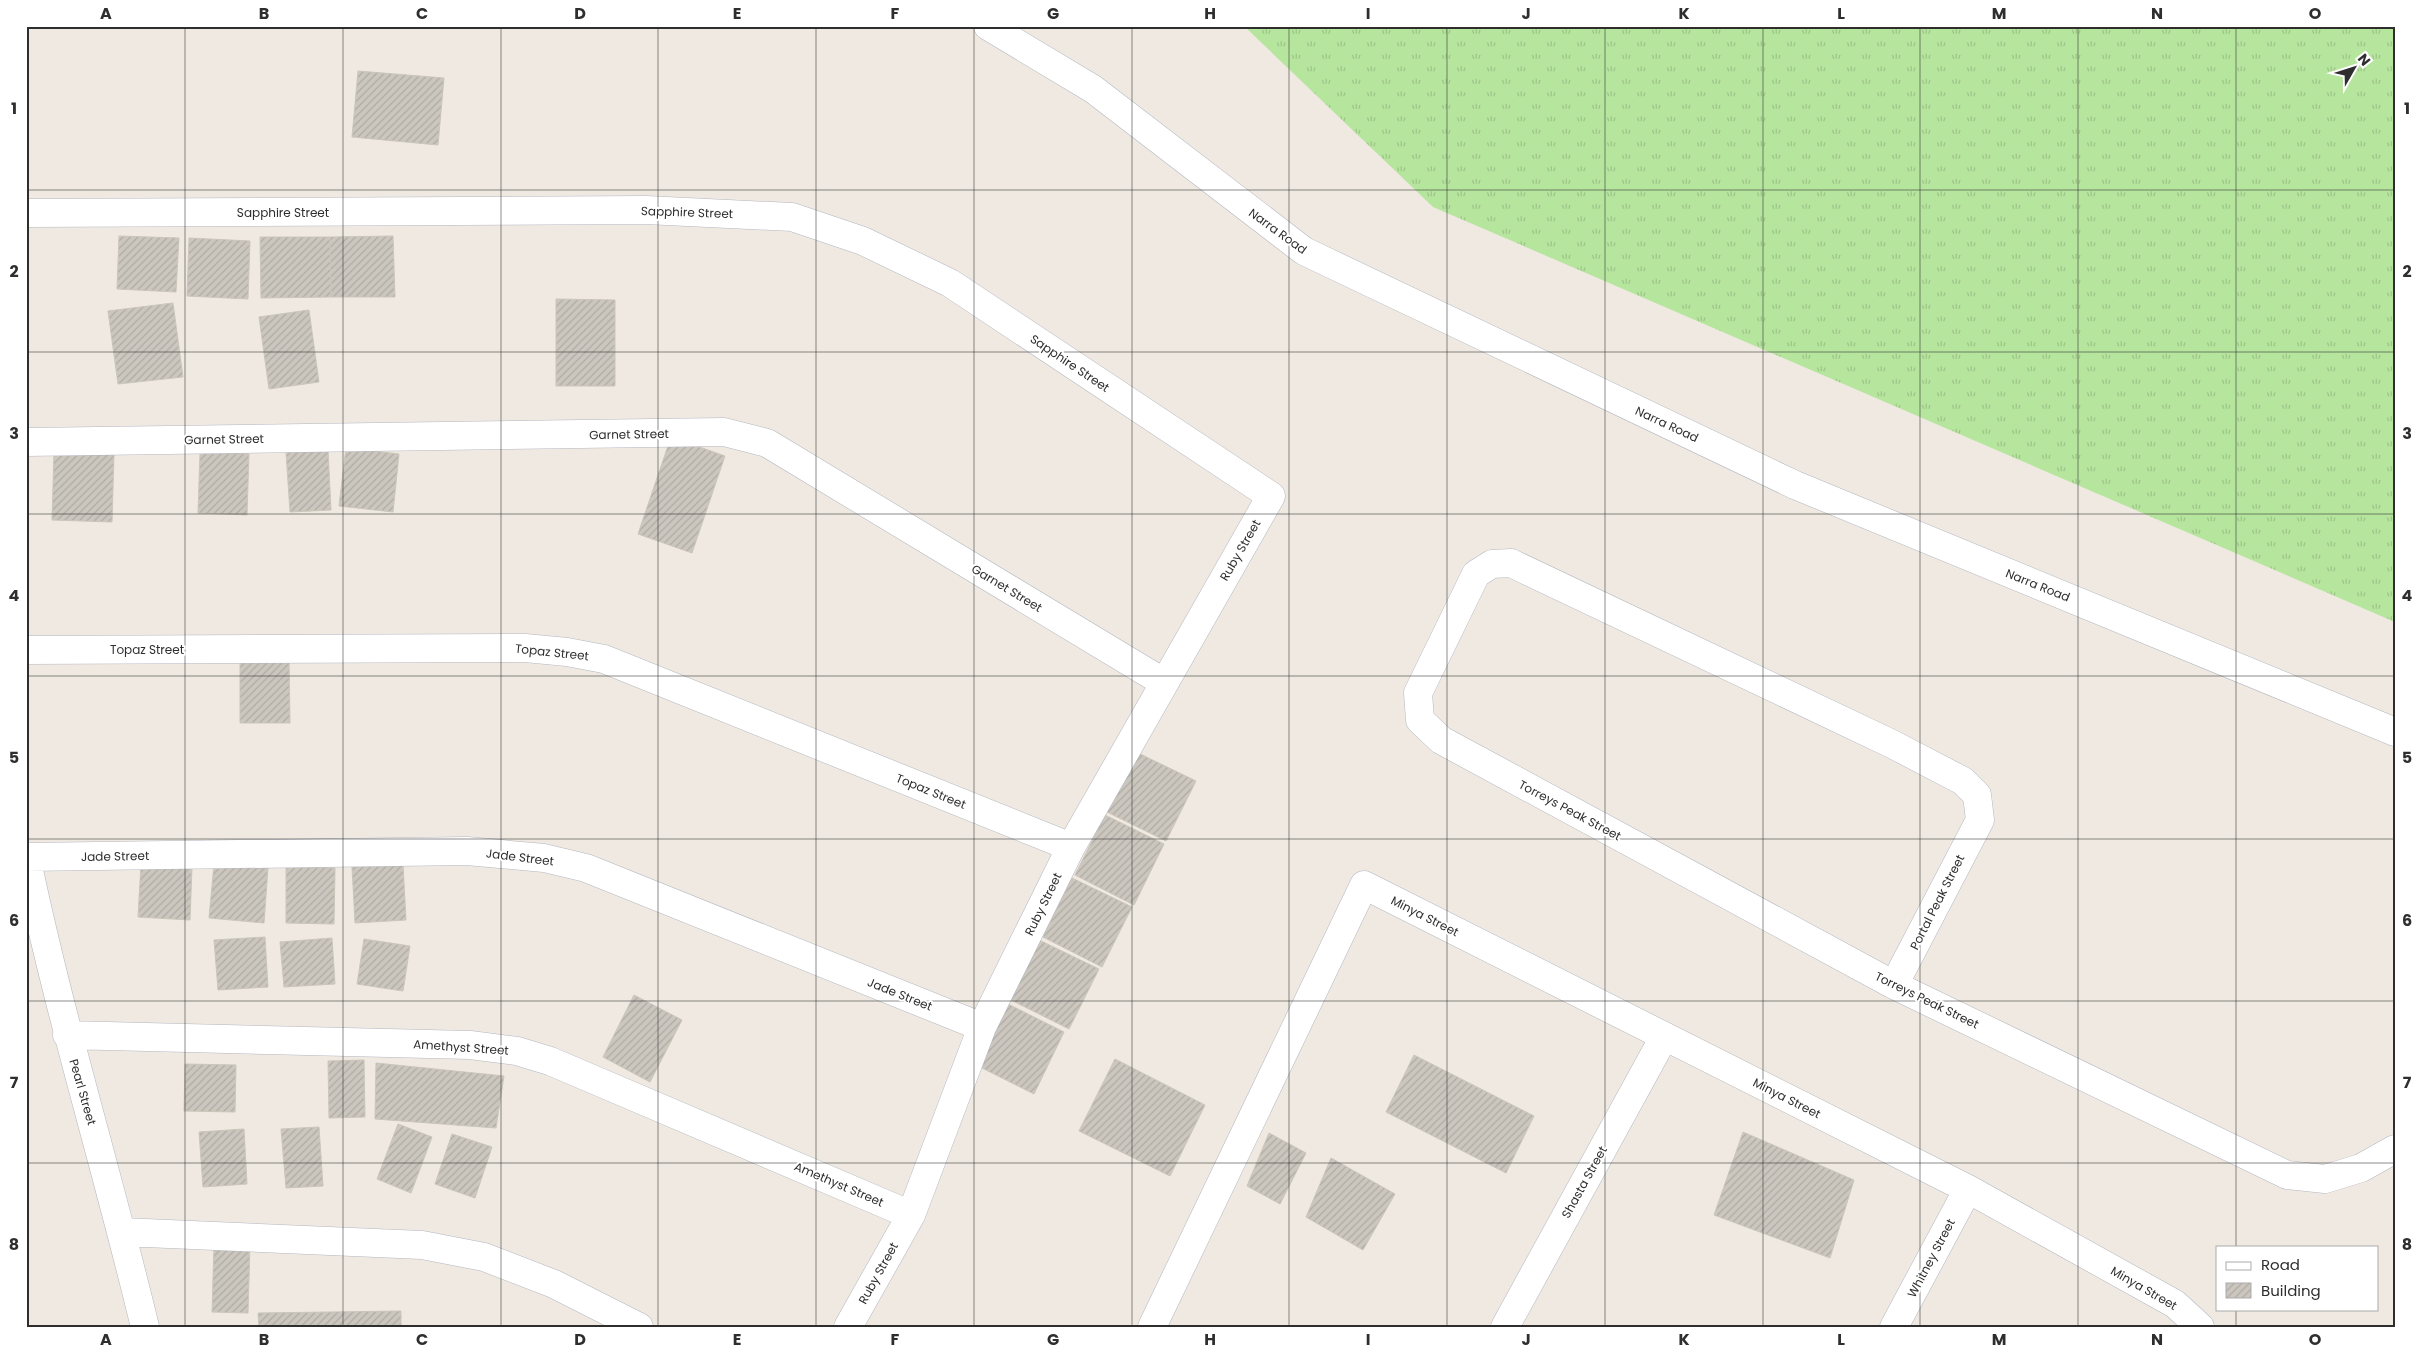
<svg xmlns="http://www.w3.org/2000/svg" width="2421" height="1353" font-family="Poppins,sans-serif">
<defs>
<pattern id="grass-tufts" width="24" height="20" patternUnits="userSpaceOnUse" patternTransform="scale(1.25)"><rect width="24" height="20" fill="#b6e59e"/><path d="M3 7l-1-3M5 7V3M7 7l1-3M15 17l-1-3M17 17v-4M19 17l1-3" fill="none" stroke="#9dc588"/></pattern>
<pattern id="building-hatch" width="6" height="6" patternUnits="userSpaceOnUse" patternTransform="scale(1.25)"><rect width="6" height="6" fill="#cbc7bf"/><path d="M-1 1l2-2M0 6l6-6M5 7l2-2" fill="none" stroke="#afaba4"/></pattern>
</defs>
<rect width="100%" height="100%" fill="#efe9e1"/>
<path fill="url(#grass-tufts)" d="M1244,26H2395V622L1433,207Z"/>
<path fill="url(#building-hatch)" stroke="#cbc5ba" d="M358,71L444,78L438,145L352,137Z
M119,236L179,238L176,292L117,289Z
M393,236L395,297H331L330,237Z
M260,237H330L331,297L261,298Z
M189,238L250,241L248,299L187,296Z
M556,299L615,300V386H556Z
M173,303L183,377L118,384L108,311Z
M309,310L319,382L269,389L259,317Z
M671,437L725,456L692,553L638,534Z
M346,448L399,454L393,512L339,506Z
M328,450L331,510L290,512L286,452Z
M54,452L114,454L112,522L52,520Z
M200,452L249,454L247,515L198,513Z
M240,660H289L290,723H240Z
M1134,751L1196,781L1166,841L1105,811Z
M1105,815L1164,844L1134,905L1075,875Z
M141,864L192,867L190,920L138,917Z
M214,864L268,868L264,923L209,918Z
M403,865L406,920L355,923L352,867Z
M286,867L335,868L334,924L286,923Z
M1072,878L1132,907L1102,967L1043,937Z
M265,937L268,987L218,990L214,940Z
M332,938L335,984L284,987L280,942Z
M364,939L410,946L403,991L357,984Z
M1039,940L1099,969L1069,1029L1009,999Z
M634,995L682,1020L650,1082L603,1057Z
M1008,1004L1064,1032L1034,1094L978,1066Z
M1414,1055L1534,1116L1506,1173L1386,1112Z
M1115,1059L1205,1105L1170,1176L1079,1131Z
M364,1060L365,1117L329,1118L328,1061Z
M376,1063L504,1076L496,1128L375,1119Z
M185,1064L236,1065L235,1112L184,1111Z
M398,1124L432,1137L411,1193L377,1179Z
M319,1127L323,1186L286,1188L281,1129Z
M244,1129L247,1184L203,1187L199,1132Z
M1743,1132L1854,1180L1830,1258L1714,1215Z
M1269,1133L1306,1153L1280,1204L1247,1186Z
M452,1134L492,1147L475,1198L435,1184Z
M1331,1158L1395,1194L1363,1250L1306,1217Z
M214,1244L250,1245L248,1313L212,1312Z
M401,1311V1327H259L258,1313Z"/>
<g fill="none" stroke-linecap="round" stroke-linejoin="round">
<g stroke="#b4b7c1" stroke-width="29">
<path id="street" d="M26,213L646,210L792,217L863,241L950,283L1271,496L1071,847L982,1027L911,1215L848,1327
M26,442L724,432L767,443L1163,682
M26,650L525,648L567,652L604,659L1071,847
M26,856C59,1015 107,1169 145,1327
M26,857L467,851L544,858L586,868L982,1027
M1894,985L1980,820L1977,795L1963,781L1892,744L1511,563L1492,564L1476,574L1418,693L1420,720L1441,740L1894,985L2287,1175L2325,1179L2361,1168L2395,1149
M67,1035L470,1045L517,1051L550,1061L911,1215
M122,1232L422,1245L484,1257L554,1284L639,1327
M1152,1327L1364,885L1968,1189L2175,1304L2200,1327
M1505,1327L1664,1037
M1894,1327L1968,1189"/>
</g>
<g stroke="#b4b7c1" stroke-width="29">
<path id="secondary" d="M988,26L1093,89L1304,251L1795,485L2395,732"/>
</g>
<use href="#street" stroke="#fff" stroke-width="28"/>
<use href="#secondary" stroke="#fff" stroke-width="28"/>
</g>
<path fill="none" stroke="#2e2e2e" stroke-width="1" stroke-opacity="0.55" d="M185,26V1327M343,26V1327M501,26V1327M658,26V1327M816,26V1327M974,26V1327M1132,26V1327M1289,26V1327M1447,26V1327M1605,26V1327M1763,26V1327M1920,26V1327M2078,26V1327M2236,26V1247M26,190H2395M26,352H2395M26,514H2395M26,676H2395M26,839H2395M26,1001H2395M26,1163H2395M2236,1309V1327"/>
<g text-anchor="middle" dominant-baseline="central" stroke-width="4" stroke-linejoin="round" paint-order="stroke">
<g font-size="12" fill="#2e2e2e" stroke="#fff">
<text x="283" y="212">Sapphire Street</text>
<text transform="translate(687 212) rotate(2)">Sapphire Street</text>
<text transform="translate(1278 231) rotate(36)">Narra Road</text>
<text transform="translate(1070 363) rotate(34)">Sapphire Street</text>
<text transform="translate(1667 424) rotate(25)">Narra Road</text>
<text transform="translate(629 434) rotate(-1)">Garnet Street</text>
<text transform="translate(224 439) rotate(-1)">Garnet Street</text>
<text transform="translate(1240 550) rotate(-60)">Ruby Street</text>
<text transform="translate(2038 585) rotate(22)">Narra Road</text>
<text transform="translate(1007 588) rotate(31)">Garnet Street</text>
<text x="147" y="649">Topaz Street</text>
<text transform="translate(552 652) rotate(6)">Topaz Street</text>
<text transform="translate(931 791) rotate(22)">Topaz Street</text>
<text transform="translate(1570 810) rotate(28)">Torreys Peak Street</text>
<text transform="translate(115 856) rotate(-1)">Jade Street</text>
<text transform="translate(520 857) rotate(7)">Jade Street</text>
<text transform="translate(1937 902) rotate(-63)">Portal Peak Street</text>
<text transform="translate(1043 904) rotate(-64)">Ruby Street</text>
<text transform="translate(1425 916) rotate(27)">Minya Street</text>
<text transform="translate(900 994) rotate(22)">Jade Street</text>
<text transform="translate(1927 1000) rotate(26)">Torreys Peak Street</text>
<text transform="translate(461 1047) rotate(4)">Amethyst Street</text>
<text transform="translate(83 1092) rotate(74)">Pearl Street</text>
<text transform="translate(1787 1098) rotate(27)">Minya Street</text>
<text transform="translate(1584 1182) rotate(-61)">Shasta Street</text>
<text transform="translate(839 1184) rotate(23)">Amethyst Street</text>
<text transform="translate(1931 1258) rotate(-62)">Whitney Street</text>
<text transform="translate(878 1273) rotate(-61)">Ruby Street</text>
<text transform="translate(2144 1288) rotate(30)">Minya Street</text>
</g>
</g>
<rect width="2421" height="1353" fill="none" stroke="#ffffff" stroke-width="55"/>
<rect x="2216" y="1246" width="162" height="65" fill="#ffffff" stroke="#ababab"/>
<rect x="2226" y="1262" width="25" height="8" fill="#ffffff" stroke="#ababab"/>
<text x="2261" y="1270" font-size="15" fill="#2e2e2e">Road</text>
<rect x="2226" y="1283" width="25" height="15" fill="url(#building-hatch)" stroke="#ababab"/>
<text x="2261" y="1296" font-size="15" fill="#2e2e2e">Building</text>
<g transform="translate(2354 68) rotate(51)" stroke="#ffffff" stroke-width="4" paint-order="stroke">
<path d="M0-4L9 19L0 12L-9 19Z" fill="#2e2e2e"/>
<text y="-8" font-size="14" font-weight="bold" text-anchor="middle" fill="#2e2e2e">N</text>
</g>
<rect x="28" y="28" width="2366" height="1298" fill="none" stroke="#2e2e2e" stroke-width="2"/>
<g font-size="16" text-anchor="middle" font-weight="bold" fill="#2e2e2e">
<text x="106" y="19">A</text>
<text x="264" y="19">B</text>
<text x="422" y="19">C</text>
<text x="580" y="19">D</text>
<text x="737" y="19">E</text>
<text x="895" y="19">F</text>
<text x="1053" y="19">G</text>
<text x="1210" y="19">H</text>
<text x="1368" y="19">I</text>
<text x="1526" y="19">J</text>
<text x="1684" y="19">K</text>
<text x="1841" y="19">L</text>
<text x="1999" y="19">M</text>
<text x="2157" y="19">N</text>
<text x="2315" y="19">O</text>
<text x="14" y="114">1</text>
<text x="2407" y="114">1</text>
<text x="14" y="277">2</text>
<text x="2407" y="277">2</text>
<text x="14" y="439">3</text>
<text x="2407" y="439">3</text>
<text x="14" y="601">4</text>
<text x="2407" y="601">4</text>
<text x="14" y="763">5</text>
<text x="2407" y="763">5</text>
<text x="14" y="926">6</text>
<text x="2407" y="926">6</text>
<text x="14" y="1088">7</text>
<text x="2407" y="1088">7</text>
<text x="14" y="1250">8</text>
<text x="2407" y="1250">8</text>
<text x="106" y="1345">A</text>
<text x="264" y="1345">B</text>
<text x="422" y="1345">C</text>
<text x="580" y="1345">D</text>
<text x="737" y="1345">E</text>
<text x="895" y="1345">F</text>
<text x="1053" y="1345">G</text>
<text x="1210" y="1345">H</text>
<text x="1368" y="1345">I</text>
<text x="1526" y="1345">J</text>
<text x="1684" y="1345">K</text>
<text x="1841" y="1345">L</text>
<text x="1999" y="1345">M</text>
<text x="2157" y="1345">N</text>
<text x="2315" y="1345">O</text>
</g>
</svg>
